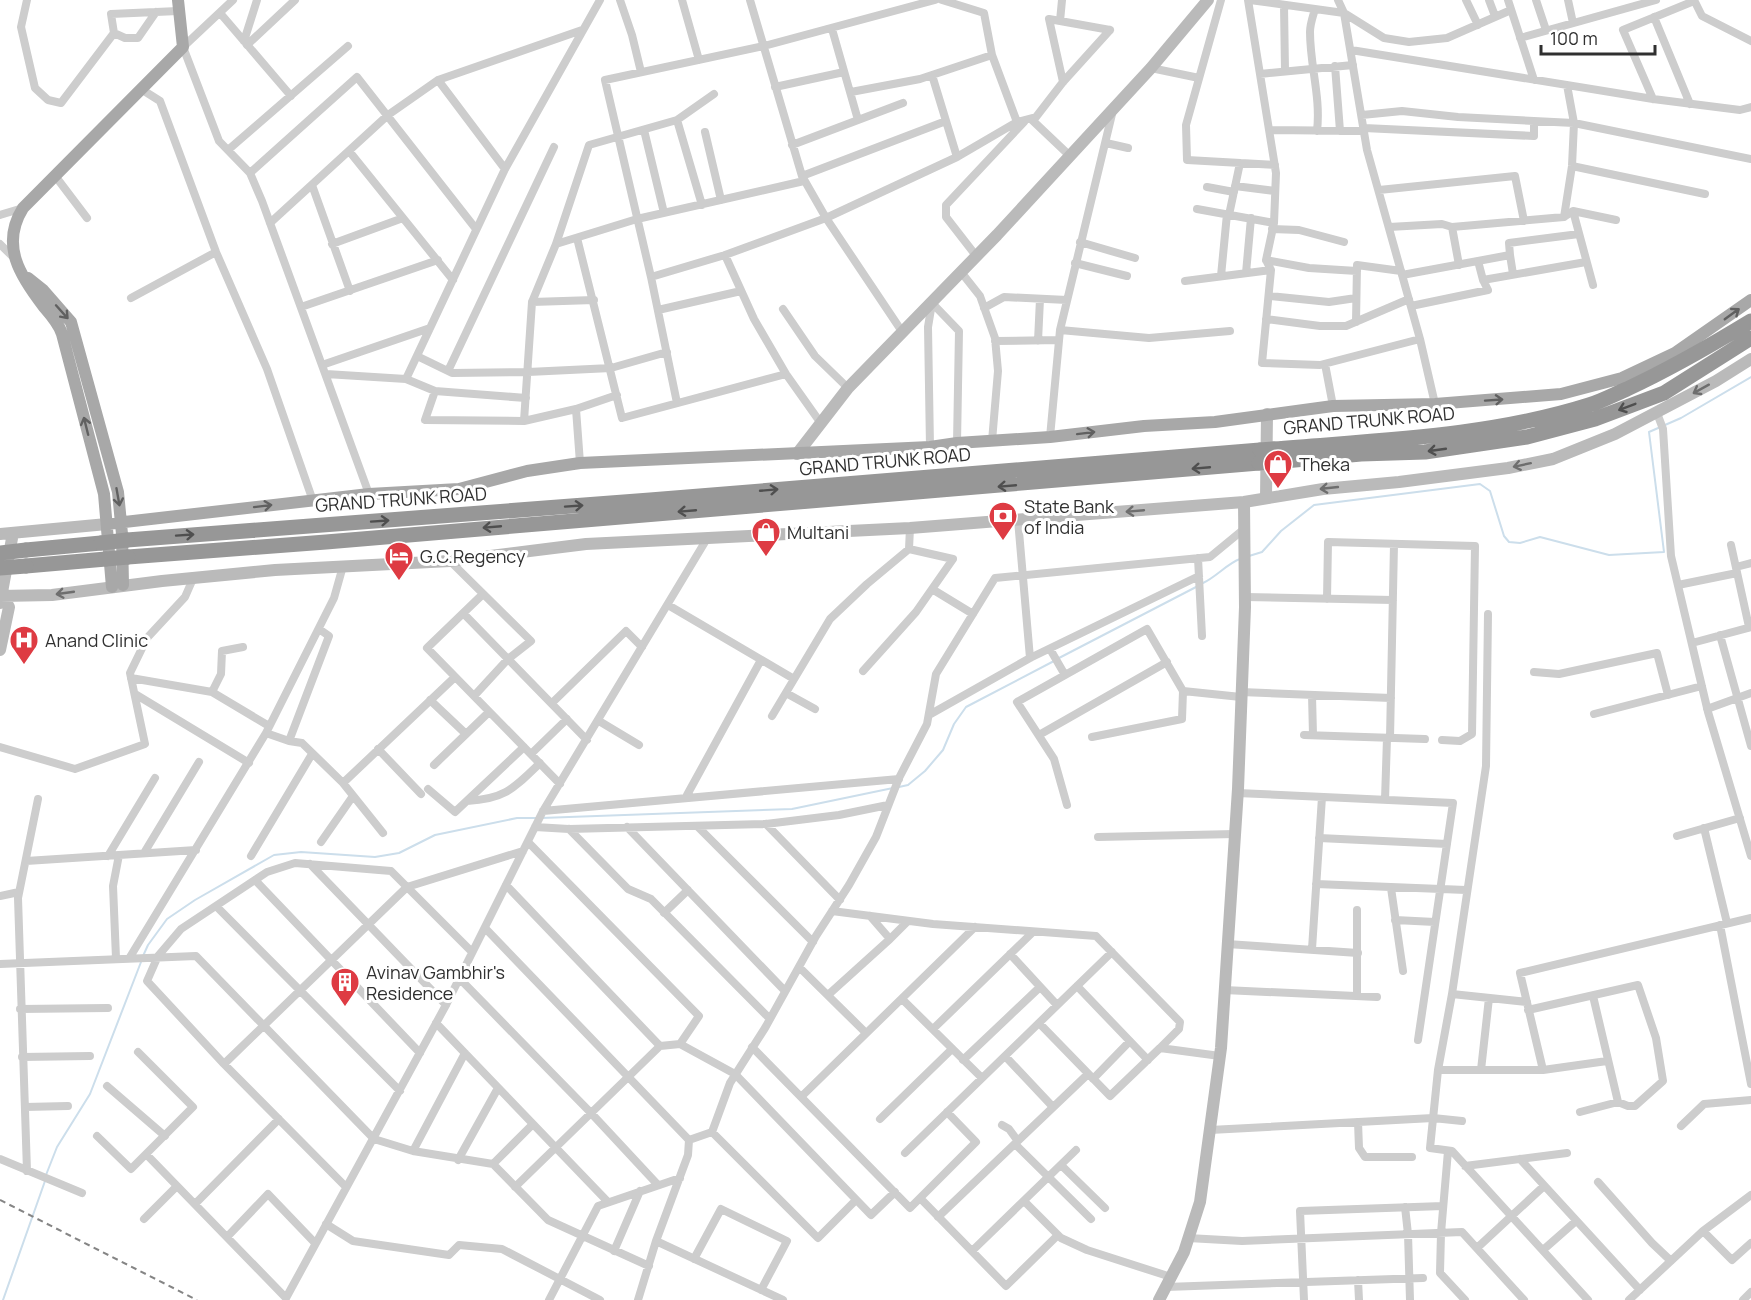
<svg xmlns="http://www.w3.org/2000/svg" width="1751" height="1300" font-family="Manrope,sans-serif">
<rect width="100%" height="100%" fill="#fff"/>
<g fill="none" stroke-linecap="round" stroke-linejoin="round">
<path stroke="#ccdeeb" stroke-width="2" d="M1249,556L1262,552L1281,531L1314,505L1480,484L1490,491L1504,536L1509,542L1520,543L1540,537L1609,555L1664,552L1649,432L1681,418L1751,377
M1203,583C1216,577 1228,563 1240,559
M1059,658L1198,586
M899,787L908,785L925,771L943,750L954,724L966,707L1054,661
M541,818L792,809L893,788
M143,956L148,945L167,919L195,900L274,855L301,852L375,857L399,853L435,835L517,818H536
M46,1175L57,1147L90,1094L141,962
M3,1300L45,1181"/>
<path stroke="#cdcdcd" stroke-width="8" d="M27,0L21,27L35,88L48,100L61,103L114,33
M233,0L183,47L219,141L250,173L262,201L369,494
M620,0L632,35L641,72
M682,0L699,60
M750,0L802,176L826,218L903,333
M942,0L984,13L992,55L1017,122
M1221,0L1186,125L1187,160L1275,165
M1248,0L1276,173L1274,223L1266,260L1271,270L1262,363L1320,365L1420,339
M1250,0L1344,13L1384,38L1409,42L1447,38L1511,10
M1338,0L1344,13L1367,150L1420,339L1435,404
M1466,0L1478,25
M1489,0L1495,16
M1508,0L1534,80
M1536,0L1546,30
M1568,0L1573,23
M1694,0L1702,16L1751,41
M1284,5L1285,71
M1315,9C1313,16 1310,24 1310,32C1310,66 1321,97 1317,131
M156,12L138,38H125L114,33L111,14L178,11
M220,13L291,96
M1654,17L1690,104
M1060,21L1062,0
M832,29L858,120
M1520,38L1656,0
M244,41L257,0
M247,45L295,0
M1351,50L1653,99L1740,110L1751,107
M1335,66L1340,131
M1151,68L1199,78
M1260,74L1353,65
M932,75L957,157
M438,80L505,169
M1063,82L1049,19L1110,30
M775,87L844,72
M141,89L160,101L216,252L267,369L313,501
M851,92L920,79L992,55
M1653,99L1623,30L1694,1
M1362,115L1402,111L1458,117L1574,123L1751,159
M1031,119L1070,156
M677,120L702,205
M1364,128L1534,136V121
M644,130L664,213
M1270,130L1364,131
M705,132L721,200
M1106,143L1128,148
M792,145L903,103
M228,150L348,46
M349,151L453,280
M1572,166L1705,194
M250,173L357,77L476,229
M802,176L946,121
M56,177L87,218
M312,185L350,291
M1235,186L1275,191
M1207,187L1234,192
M1379,190L1515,176L1524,221
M1197,209L1274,223
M1573,211L1593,285
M0,215L23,208
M1229,215L1240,163
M1564,217L1572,166L1574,123L1567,85
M270,223L388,115L438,80L582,30
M1389,227L1442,224L1452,227
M1272,229L1299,230L1344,242
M577,238L622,418L786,374
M1080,242L1135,258
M0,244L12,256
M332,244L403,218
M556,244L637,219L804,181
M725,255L754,319L786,374L820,422
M1510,255L1513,274
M977,257L946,217V205L1024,122
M1266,260L1309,268L1357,271
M1075,263L1127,276
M1459,265L1452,227L1564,217L1573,211L1616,220
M961,272L980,296L995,338L998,371L992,441
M1246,273L1251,218
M1402,275L1510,255L1509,243L1579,234
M1221,276L1227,214
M651,277L725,255L826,218L957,157L1017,122L1036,117L1063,82L1110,30
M1483,280L1586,262
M1185,281L1271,270
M1269,296L1329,302L1356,298
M131,298L216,252
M532,302L594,300
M932,303L959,331L957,443
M1411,306L1488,290L1483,280L1478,261
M301,307L438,260
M984,308L1004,297L1067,300
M783,309L815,356L848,388
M658,310L741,291
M1266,319L1320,326H1346L1409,299
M1356,322L1357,265L1401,271
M1060,330L1149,338L1230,331
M995,341L1059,340
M1038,341L1040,299
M417,356L452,373L528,372L611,368L667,352
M1325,364L1333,406
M322,365L430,328
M448,371L554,147
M326,374L406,379L435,391L526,398
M406,379L505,169L600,0
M435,391L425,420L524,421L576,409L617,395
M677,403L651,277L605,80L764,46L935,0
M576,409L580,463
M1657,413L1663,429L1671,556L1708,712L1751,856
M524,421L532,302L556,244L589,145L677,120L714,94
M1050,437L1060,330L1113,110
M930,447L928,327L932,303
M1018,520L1030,658
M1731,545L1749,627
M909,549L910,528
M1198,558L1202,636
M450,561L531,641L508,659L474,696
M1736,567L1751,563
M1678,585L1737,573
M932,589L973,614
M483,594L427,648L560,784
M1245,597L1393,600
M1327,599L1328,542L1475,546L1472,734L1460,741L1442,740
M668,605L794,679
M463,613L587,740
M1488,614L1486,766L1452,994L1438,1070L1430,1148L1452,1151L1588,1300
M1720,635L1751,746
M1692,643L1751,627
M1050,649L1065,675
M1534,672L1559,674L1657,653L1668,695
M131,678L212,692L269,726
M212,692L221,674L222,651L243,647
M1241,692L1391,698
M786,693L815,709
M135,694L249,763
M1312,695L1313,735
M430,700L466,734
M552,703L626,631L642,647
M1707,709L1751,693
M1594,714L1702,686
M929,715L1030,658L1199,576
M772,716L830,619L867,584L909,549L953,559L916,612L863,671
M599,721L639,745
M266,733L289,741L302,743L343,783L383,833
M1039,735L1167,662
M1304,735L1425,739
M1092,737L1182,719L1183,691
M1390,738L1394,544
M289,741L329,636L319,629
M0,747L75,769L145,744L130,673L147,638L185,597L192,581
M378,749L421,794
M531,754L567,719
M434,765L489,712
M343,783L455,677
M428,789L455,812L524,747
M1237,793L1453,803L1418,1040
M687,795L761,660
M1385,800L1387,738
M467,801C505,799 513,789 540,763
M1067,805L1054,759L1017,702L1147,629L1183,691L1241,697
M543,811L899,779
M766,824L840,900
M697,826L813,942
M535,827L569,829L766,824L839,815L888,805
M627,827L785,991
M1704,828L1727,923
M569,829L628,889L651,899L770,1019
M1677,836L1740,818
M1098,837L1235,834
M1319,838L1447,844
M321,842L353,796
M528,842L699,1016L680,1044
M144,853L199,762
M108,856L155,778
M251,856L312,754
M26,861L196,850
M310,864L446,1005
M255,880L420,1053
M1316,884L1466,890
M506,885L660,1046L680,1044L735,1074L871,1215L895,1192
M1391,888L1403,971
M0,896L19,892
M216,906L400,1091
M1357,910V995
M832,911L933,924L1096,936L1180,1022L1179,1029L1160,1048
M664,913L688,890
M1395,920L1435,922
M1720,925L1751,1084
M485,928L689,1140L688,1155L656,1241L638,1300
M890,939L908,921
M1227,944L1358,953
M1312,949L1322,797
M1010,954L1057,1005
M130,957L266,733L334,598L343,566
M116,958L113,886L119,855
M0,964L196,956L374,1139L413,1151L493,1164L548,1220L649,1266
M799,967L866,1033
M459,978L591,1113L658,1185
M1077,986L1148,1060
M1224,990L1377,997
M1452,994L1527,1002
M828,995L890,939L870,916
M902,999L982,1078
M20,1009L108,1008
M1528,1010L1638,985L1656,1038L1663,1081L1635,1106H1628L1618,1102
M436,1023L608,1202
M1039,1023L1110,1096L1160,1048L1220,1056
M933,1029L1033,932
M752,1047L910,1208L920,1198L1006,1286L1058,1235
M1005,1056L1053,1107
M22,1057L90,1056
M963,1060L1040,987
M224,1064L407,887L523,851
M1438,1070H1543L1607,1061
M1481,1070L1489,998
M1543,1070L1520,973L1751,918
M1093,1079L1130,1041
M107,1086L165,1136
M801,1097L975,927
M25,1107L68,1106
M1580,1112L1618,1102L1593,996
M880,1119L952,1049
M1358,1122L1359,1148L1365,1157H1412
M1002,1125L1009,1129L1017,1140
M1681,1126L1704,1104L1751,1100
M1210,1130L1433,1118L1462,1121
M712,1132L818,1238L856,1200
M97,1136L131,1169L193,1107L138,1052
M689,1140L712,1132L730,1083L765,1028L816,936L849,885L876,837L899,778L927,724L936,674L995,578L1210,557L1244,529
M1015,1144L1091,1219
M413,1151L465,1053
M1448,1151L1441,1233L1440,1273L1465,1300
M905,1153L1112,952
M146,1154L286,1298L446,1005L543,811L708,537
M0,1159L82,1193
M1520,1159L1640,1290
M458,1160L498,1088
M493,1164L533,1124
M1061,1165L1105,1208
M1465,1166L1567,1153
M27,1171L18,898L38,799
M1598,1182L1652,1243L1671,1261
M346,1187L224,1064L147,981L158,956L181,929L267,872L295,863L391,871L472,952
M515,1187L660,1046
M920,1198L976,1142L947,1112
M1024,1201L1061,1238L1087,1250L1171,1277
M195,1204L279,1119
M1405,1207L1408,1234L1410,1300
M938,1217L1088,1074
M144,1219L177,1186
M326,1224L353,1241L449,1255L459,1245L502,1249L600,1300
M1703,1231L1751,1195
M227,1237L268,1194L315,1243
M1188,1238L1242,1241L1462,1232L1524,1300
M656,1241L783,1300
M1477,1248L1544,1186
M1543,1250L1576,1221
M614,1251L640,1191
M972,1251L1076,1150
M694,1259L721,1209L787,1241L761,1290
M1358,1280L1359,1300
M1166,1287L1423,1278
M549,1300L598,1206L680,1178
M1304,1300L1300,1211L1443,1206
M1629,1300L1703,1231L1732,1260L1751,1243
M1743,1300L1751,1292"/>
<path stroke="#bababa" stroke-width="12" d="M797,454L848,388L997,235L1151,68L1208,0
M1266,498L1267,414
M0,534L107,524
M0,596L52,595L162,581L275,570L450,561L586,544L910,528L1244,502L1323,489L1399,482L1508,468L1553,459L1615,434L1716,381L1751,359
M0,603L13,533
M0,650L9,607L3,596
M1159,1300L1184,1252L1200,1202L1221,1048L1238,789L1245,607L1244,502"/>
<path stroke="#a8a8a8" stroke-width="12" d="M28,278L43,290L71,322L118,492L122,534L123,585
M107,524L369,494L459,489L527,471L580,463L930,447L957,443L1050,437L1144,426L1215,422L1333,406L1435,404L1561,394L1622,378L1675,353L1751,300
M112,587L104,494L62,334C59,324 51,315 44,307C20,276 0,245 23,208L183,47L178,0"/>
<path stroke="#979797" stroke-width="15" d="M1274,449C1379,440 1488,437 1589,405C1602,401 1615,394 1627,389C1670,369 1710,346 1751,321
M1273,462L1361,454L1425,452L1527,437L1595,419L1664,393L1751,338
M127,540L650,500L1260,450
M26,550L101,543
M128,557L326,542L1259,463
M26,566L106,559"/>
<path stroke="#858585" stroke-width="2" stroke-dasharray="6 4.5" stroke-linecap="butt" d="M0,1200L197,1300"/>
<path stroke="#979797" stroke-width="15" d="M1260,450L1274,449
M1259,463L1273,462
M101,543L127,540
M0,553L26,550
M106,559L128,557
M0,568L26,566"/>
</g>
<defs><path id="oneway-shaft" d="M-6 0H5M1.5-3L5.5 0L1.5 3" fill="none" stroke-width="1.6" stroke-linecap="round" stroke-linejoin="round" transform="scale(1.5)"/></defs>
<g stroke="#606060">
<use href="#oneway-shaft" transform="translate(62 312) rotate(48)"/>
<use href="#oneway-shaft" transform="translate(1732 314) rotate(-36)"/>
<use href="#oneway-shaft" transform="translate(1494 400) rotate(-4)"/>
<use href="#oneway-shaft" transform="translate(86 426) rotate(-104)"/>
<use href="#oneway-shaft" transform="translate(1086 433) rotate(-7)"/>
<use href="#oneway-shaft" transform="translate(118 497) rotate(80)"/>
<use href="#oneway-shaft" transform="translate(263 506) rotate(-7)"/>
</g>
<g stroke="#6e6e6e">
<use href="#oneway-shaft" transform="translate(1701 389) rotate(151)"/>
<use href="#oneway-shaft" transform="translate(1522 465) rotate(168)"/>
<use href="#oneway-shaft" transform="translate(1329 488) rotate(174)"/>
<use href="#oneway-shaft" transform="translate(1135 511) rotate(175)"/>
<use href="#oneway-shaft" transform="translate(65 593) rotate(172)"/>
</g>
<g stroke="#4f4f4f">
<use href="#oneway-shaft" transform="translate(1627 407) rotate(159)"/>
<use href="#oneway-shaft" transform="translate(1437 450) rotate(172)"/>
<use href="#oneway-shaft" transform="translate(1201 468) rotate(175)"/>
<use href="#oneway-shaft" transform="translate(1007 486) rotate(175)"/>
<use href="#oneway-shaft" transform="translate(769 490) rotate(-5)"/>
<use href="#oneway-shaft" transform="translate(574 506) rotate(-4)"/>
<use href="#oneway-shaft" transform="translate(687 511) rotate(175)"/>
<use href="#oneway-shaft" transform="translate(380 521) rotate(-4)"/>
<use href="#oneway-shaft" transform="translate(492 527) rotate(175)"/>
<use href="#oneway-shaft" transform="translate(185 535) rotate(-4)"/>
</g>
<defs>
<g id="shop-pin" transform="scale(1.5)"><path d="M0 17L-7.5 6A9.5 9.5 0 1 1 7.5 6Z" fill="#de3b43" stroke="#fff"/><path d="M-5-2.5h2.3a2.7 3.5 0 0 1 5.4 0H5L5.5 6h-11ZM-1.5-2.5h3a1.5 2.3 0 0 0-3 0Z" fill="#fff"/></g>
<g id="bank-pin" transform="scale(1.5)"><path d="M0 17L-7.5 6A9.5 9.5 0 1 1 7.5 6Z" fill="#de3b43" stroke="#fff"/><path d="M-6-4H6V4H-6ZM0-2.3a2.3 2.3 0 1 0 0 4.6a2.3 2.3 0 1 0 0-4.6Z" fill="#fff"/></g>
<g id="hotel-pin" transform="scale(1.5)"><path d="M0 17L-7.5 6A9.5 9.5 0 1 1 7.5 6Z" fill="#de3b43" stroke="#fff"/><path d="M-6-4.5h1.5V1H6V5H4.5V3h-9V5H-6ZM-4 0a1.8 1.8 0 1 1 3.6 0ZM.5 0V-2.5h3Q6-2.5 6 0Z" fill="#fff"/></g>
<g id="hospital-pin" transform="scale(1.5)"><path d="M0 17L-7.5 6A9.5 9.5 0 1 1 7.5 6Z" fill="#de3b43" stroke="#fff"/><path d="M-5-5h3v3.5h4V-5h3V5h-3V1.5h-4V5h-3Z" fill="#fff"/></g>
<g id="building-pin" transform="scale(1.5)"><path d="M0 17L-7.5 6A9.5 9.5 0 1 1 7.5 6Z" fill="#de3b43" stroke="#fff"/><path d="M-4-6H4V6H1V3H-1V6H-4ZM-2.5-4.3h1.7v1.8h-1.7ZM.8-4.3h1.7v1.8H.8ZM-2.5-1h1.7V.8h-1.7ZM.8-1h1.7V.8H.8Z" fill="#fff"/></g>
</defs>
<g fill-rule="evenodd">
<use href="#shop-pin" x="1278" y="464"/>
<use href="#bank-pin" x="1003" y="516"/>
<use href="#shop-pin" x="766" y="532"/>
<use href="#hotel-pin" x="399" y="556"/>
<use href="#hospital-pin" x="24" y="640"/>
<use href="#building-pin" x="345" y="982"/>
</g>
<g text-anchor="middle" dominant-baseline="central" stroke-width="6" stroke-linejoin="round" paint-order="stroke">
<g font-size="18" fill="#303030" stroke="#fff">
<text transform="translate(1369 420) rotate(-5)">GRAND TRUNK ROAD</text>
<text transform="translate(885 461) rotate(-5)">GRAND TRUNK ROAD</text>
<text transform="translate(401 499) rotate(-4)">GRAND TRUNK ROAD</text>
</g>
<g font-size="18" fill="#303030" stroke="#fff" text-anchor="start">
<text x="1299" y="464">Theka</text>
<text x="1024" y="506">State Bank<tspan x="1024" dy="21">of India</tspan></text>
<text x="787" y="532">Multani</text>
<text x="420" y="556">G.C.Regency</text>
<text x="45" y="640">Anand Clinic</text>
<text x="366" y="972">Avinav Gambhir's<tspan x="366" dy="21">Residence</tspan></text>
</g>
</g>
<path d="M1541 45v9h114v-9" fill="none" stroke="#303030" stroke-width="3"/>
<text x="1550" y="45" font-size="18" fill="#303030" stroke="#ffffff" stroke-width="4.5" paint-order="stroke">100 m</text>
</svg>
